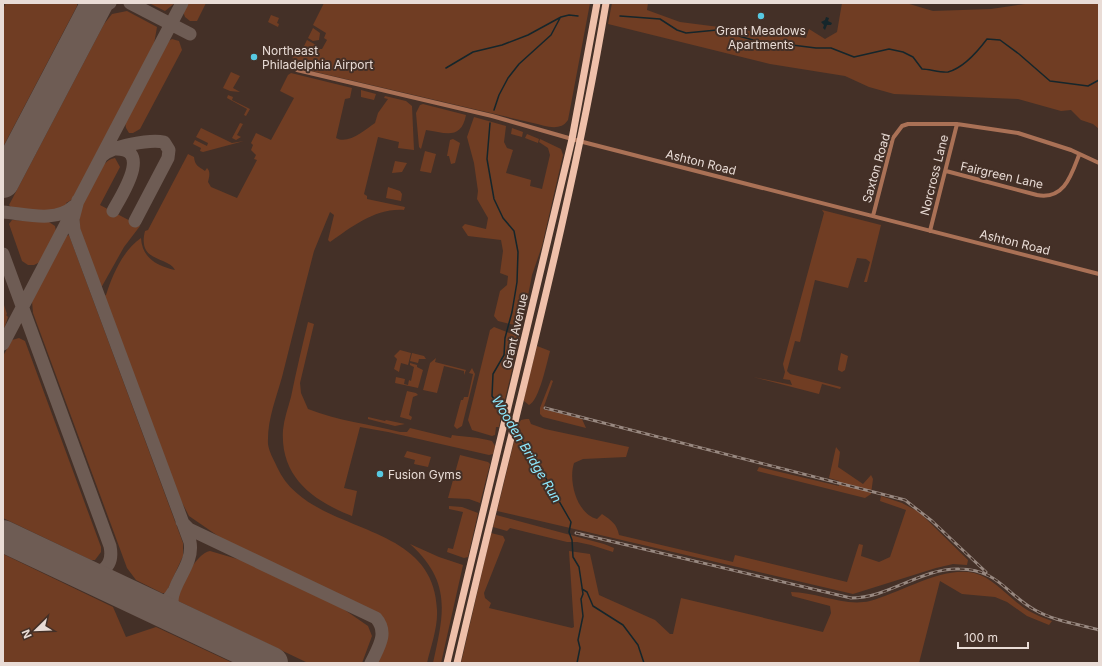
<svg xmlns="http://www.w3.org/2000/svg" width="1102" height="666" font-family="Inter,sans-serif">
<rect width="100%" height="100%" fill="#443027"/>
<path fill="#703d23" d="M6,3H77V6L3,147V9Z
M149,3H175L165,11Z
M188,3H206L197,21H190L185,17L183,11Z
M324,3H590L568,120C560,132 546,126 533,123L303,69L293,60L291,46L301,52L307,40L316,45L318,49H322L327,40L324,38L326,33L313,25Z
M612,3H648L647,10L680,22L806,38L809,29L825,39L837,32L842,3H906L933,11L991,9L1032,3H1099V129L1093,124L1081,120L1071,110L1061,111L1018,99L894,94L869,87L845,76L770,64L608,24Z
M127,11L157,27L154,44L73,199L66,203L67,205C56,213 24,212 11,207L9,205L104,24L112,14Z
M271,15L279,18L277,23L279,24L278,27L268,22Z
M313,28L320,33L319,40L313,41L308,38Z
M172,39L179,41L182,50L140,129L133,133H129L126,128L125,122L167,42Z
M231,72L240,76L233,88L240,92L230,91L223,88Z
M291,73L352,88L350,98L345,99L336,138C348,145 365,130 375,123L378,113L388,99L384,98L385,96L406,101L412,106L414,150L398,148L399,142L378,137L364,194L367,196V199L405,207L404,210C375,208 352,227 330,242L328,240L334,215L330,212L314,251C303,293 293,334 282,377C276,399 267,420 268,444C269,452 274,460 277,467C309,538 434,516 437,610C438,627 431,646 427,663H377C385,645 393,630 378,614L221,538L189,516L176,491L104,296L106,295C112,276 123,250 141,238C142,258 157,266 175,270C168,256 137,263 145,231L148,230L188,154L194,157C195,166 198,166 205,171L207,168C211,172 209,177 208,182L211,187L237,198L257,160L254,159L256,155L251,150L253,145L251,143L256,133L271,140L294,98L280,91L288,75Z
M361,90L376,94L374,100L361,97Z
M228,95L233,97L232,100L250,109L246,116L244,115L247,109L227,98Z
M423,104L466,115C461,140 446,133 426,130L421,149L419,147L416,113L420,105Z
M474,117L506,126L504,142L507,148L513,150L506,173L531,180L530,186L542,189L550,155L548,148L539,142L540,139L561,149L563,155L542,246L532,275L526,306L522,321L518,326L498,321L494,316L500,291L507,285L508,276L500,273L503,251L501,240L468,236L462,227L465,224L486,229L488,218L477,199L478,191L474,163L467,137Z
M240,123L243,124L237,135L241,137L236,140L232,138Z
M201,128L232,143L244,141L203,152L200,151L201,148L193,144L195,140L207,146L208,143L196,137Z
M512,128L523,132L522,137L511,134Z
M527,134L539,139L538,143L525,138Z
M453,139L460,143L455,163L451,164L449,156H447L450,140Z
M425,151L436,154L431,173L420,171Z
M115,158L120,167L100,205L140,226L124,247L101,288C92,265 74,234 81,209C83,199 91,189 96,179C100,170 104,160 115,158Z
M395,161L407,163L402,172L392,173Z
M388,187L400,191L402,194L401,201L386,198Z
M822,210L881,225L867,282H864L870,262L866,259L857,258L848,288L815,280L800,342L795,341L787,371L790,374L841,387L840,389L822,384L819,394L753,377L792,385L790,380L783,379L785,372L783,364L824,213Z
M12,220L49,222L55,226L56,231L40,262L34,265H28L22,261L9,224Z
M69,235L183,543V556L166,593H162L136,580L127,568L33,313L32,301L66,236Z
M3,302L7,314L6,315L8,317L3,332Z
M308,322L314,324L300,383L301,393L308,409C338,421 369,424 400,432H407L410,428L451,438L452,435C466,437 477,437 492,441L495,446L493,454L489,455L388,432L360,427L344,488L357,491L352,516C313,501 280,477 283,430C284,419 288,408 291,397C296,372 302,347 308,322Z
M494,327L520,337L504,403L500,413L501,415L499,427H496L495,435L492,436L472,430L468,420L490,330Z
M19,338L25,341L101,547V552L95,560H91L3,518V356L12,340Z
M537,346L550,351C547,362 539,401 529,405L524,401V398Z
M400,350L411,353L408,365L401,363L399,372L394,369L397,359L394,356Z
M412,353L424,356L426,359H419L418,363L410,361Z
M841,353L848,356L845,370L842,372L838,370V368Z
M436,358L435,362L466,370L464,375V371L444,366L437,393L423,390L430,363Z
M410,363L417,365V367L423,370L418,388L395,383L396,377L405,379L404,384L408,385L409,380L411,381L414,367L410,365Z
M472,368L475,374L462,426L457,429L454,426L461,400H463L464,397H468L473,374L469,373Z
M551,380L553,381L543,409L582,419L586,428L543,417L540,414V408Z
M407,391L416,393L418,395L413,397L409,415L412,417L411,420L400,417Z
M368,417L385,421L386,420L405,424L395,426L368,419Z
M526,419H529L531,424L545,429L629,447L626,457L583,459L574,463C568,481 577,514 597,519L602,514C611,520 617,524 619,535L733,562L735,555L847,582L859,544L863,545L861,556L879,562L890,557L906,510L880,501L881,496L902,503L919,512L968,560L967,565L953,564L936,568L853,594L497,511L518,425L521,420Z
M836,447L840,452L838,467L863,484L871,475L873,479L871,494L865,498L757,471L759,467L839,486V481L829,478Z
M407,451L431,457L428,467L414,464L415,460L404,457Z
M460,455L488,462L490,464L480,503L469,499L448,498Z
M449,506L462,507L478,513L468,557L464,558L447,552L448,548L453,549L463,512L449,509Z
M496,515L604,544L614,548L613,552L591,545L577,542H567L510,528L507,531L493,527Z
M491,533L503,536L505,540L484,593L485,598L491,603L489,608L572,628L574,627L569,551L590,554L599,595L655,620L670,634H673L681,598L823,632L831,613L830,606L792,596L791,592C817,592 844,607 870,601C901,593 942,566 974,573C995,578 1011,601 1029,611C1036,615 1044,618 1052,621L1049,625L1027,616L1007,602L995,597L962,594L940,581L919,663H461Z
M410,544L439,557L463,565L441,663H433C444,613 452,582 410,544Z
M210,551L244,561L339,606L368,626L372,636L362,663H308L178,601L176,597C182,584 195,554 210,551Z
M3,554L113,607L126,637L156,627L233,663H3Z"/>
<path fill="#15262b" d="M826,17L829,18L828,21L832,23L831,25H827L825,30L823,28L824,25L821,22L825,20Z"/>
<g fill="none" stroke-linecap="round" stroke-linejoin="round">
<path stroke="#15262b" stroke-width="1.5" d="M620,16L660,19L677,30L686,33L717,30L753,40L816,48H831L854,57L889,49L903,52L913,57L922,69C929,69 941,73 948,72C963,68 978,51 987,39L1000,40L1019,54L1050,81L1088,86L1099,80
M446,68L473,52L502,45L528,35L561,17L569,15L578,16
M494,110L499,95L508,78L519,64L551,35L560,18
M490,123L487,159L494,199L503,218L514,231L518,252L517,282L512,312L505,338L504,355L493,374L492,396L504,414
M516,432L540,468L571,522L569,532L572,540L573,557L579,567L583,594L581,599L583,616L578,640L580,648L577,663
M582,589L587,592L593,606L623,625L638,645L644,663"/>
<path stroke="#6e5c54" stroke-width="13" d="M130,3L190,34
M85,26L98,9L110,3
M102,156C112,146 150,139 164,142L169,150L168,158L135,221
M78,200L73,219L74,230L190,542C196,573 150,597 186,622
M113,211C121,196 154,147 114,149
M3,212C26,214 56,223 74,206
M3,254L110,546C115,572 95,576 75,570
M3,344L182,3
M182,522L189,529L376,618C389,633 378,648 371,663
M145,603C158,606 167,603 173,592"/>
<path stroke="#6e5c54" stroke-width="32" d="M3,182L97,3
M3,536L272,663"/>
<path stroke="#aa7156" stroke-width="4" d="M297,70L492,116L579,141L1099,274
M946,171L1037,195C1064,200 1071,176 1079,155
M873,216L893,138L902,126L908,124H957L1018,133L1071,150L1099,163
M930,231L957,124"/>
<path stroke="#efc0aa" stroke-width="7" d="M447,663L572,139L597,3
M457,663C507,443 569,225 606,3"/>
<g stroke="#988880" stroke-width="3">
<path id="rail" d="M545,408L905,500L932,521L986,572
M576,533L851,598C889,598 921,568 959,569C998,569 1007,595 1035,610C1054,621 1078,624 1099,630"/>
</g>
<use href="#rail" stroke="#443027" stroke-width="1.5" stroke-dasharray="4.5" stroke-linecap="butt"/>
</g>
<g fill="#57c9e2" stroke="#443027" stroke-width="1.5">
<circle cx="761" cy="16" r="4"/>
<circle cx="254" cy="57" r="4"/>
<circle cx="380" cy="474" r="4"/>
</g>
<g text-anchor="middle" dominant-baseline="central" stroke-width="4" stroke-linejoin="round" paint-order="stroke">
<g font-size="12" fill="#e9dcd6" stroke="#443027" text-anchor="start">
<text x="761" y="30" text-anchor="middle">Grant Meadows<tspan x="761" dy="14">Apartments</tspan></text>
<text x="262" y="50">Northeast<tspan x="262" dy="14">Philadelphia Airport</tspan></text>
<text x="388" y="474">Fusion Gyms</text>
</g>
<g font-size="12" fill="#e9dcd6" stroke="#443027">
<text transform="translate(701 162) rotate(14)">Ashton Road</text>
<text transform="translate(876 168) rotate(-74)">Saxton Road</text>
<text transform="translate(934 175) rotate(-76)">Norcross Lane</text>
<text transform="translate(1002 175) rotate(13)">Fairgreen Lane</text>
<text transform="translate(1015 242) rotate(14)">Ashton Road</text>
<text transform="translate(515 331) rotate(-77)">Grant Avenue</text>
</g>
<g font-size="13" font-style="italic" fill="#8de8fd" stroke="#443027">
<text transform="translate(527 449) rotate(59)">Wooden Bridge Run</text>
</g>
</g>
<rect width="1102" height="666" fill="none" stroke="#e9dcd6" stroke-width="8"/>
<g transform="translate(36 630) rotate(247)" stroke="#443027" stroke-width="3" paint-order="stroke">
<path d="M0-3L7 15L0 10L-7 15Z" fill="#e9dcd6"/>
<text y="-6" font-size="11" font-weight="bold" text-anchor="middle" fill="#e9dcd6">N</text>
</g>
<path d="M958 642v6h70v-6" fill="none" stroke="#e9dcd6" stroke-width="2"/>
<text x="964" y="642" font-size="12" fill="#e9dcd6" stroke="#443027" stroke-width="3" paint-order="stroke">100 m</text>
</svg>
